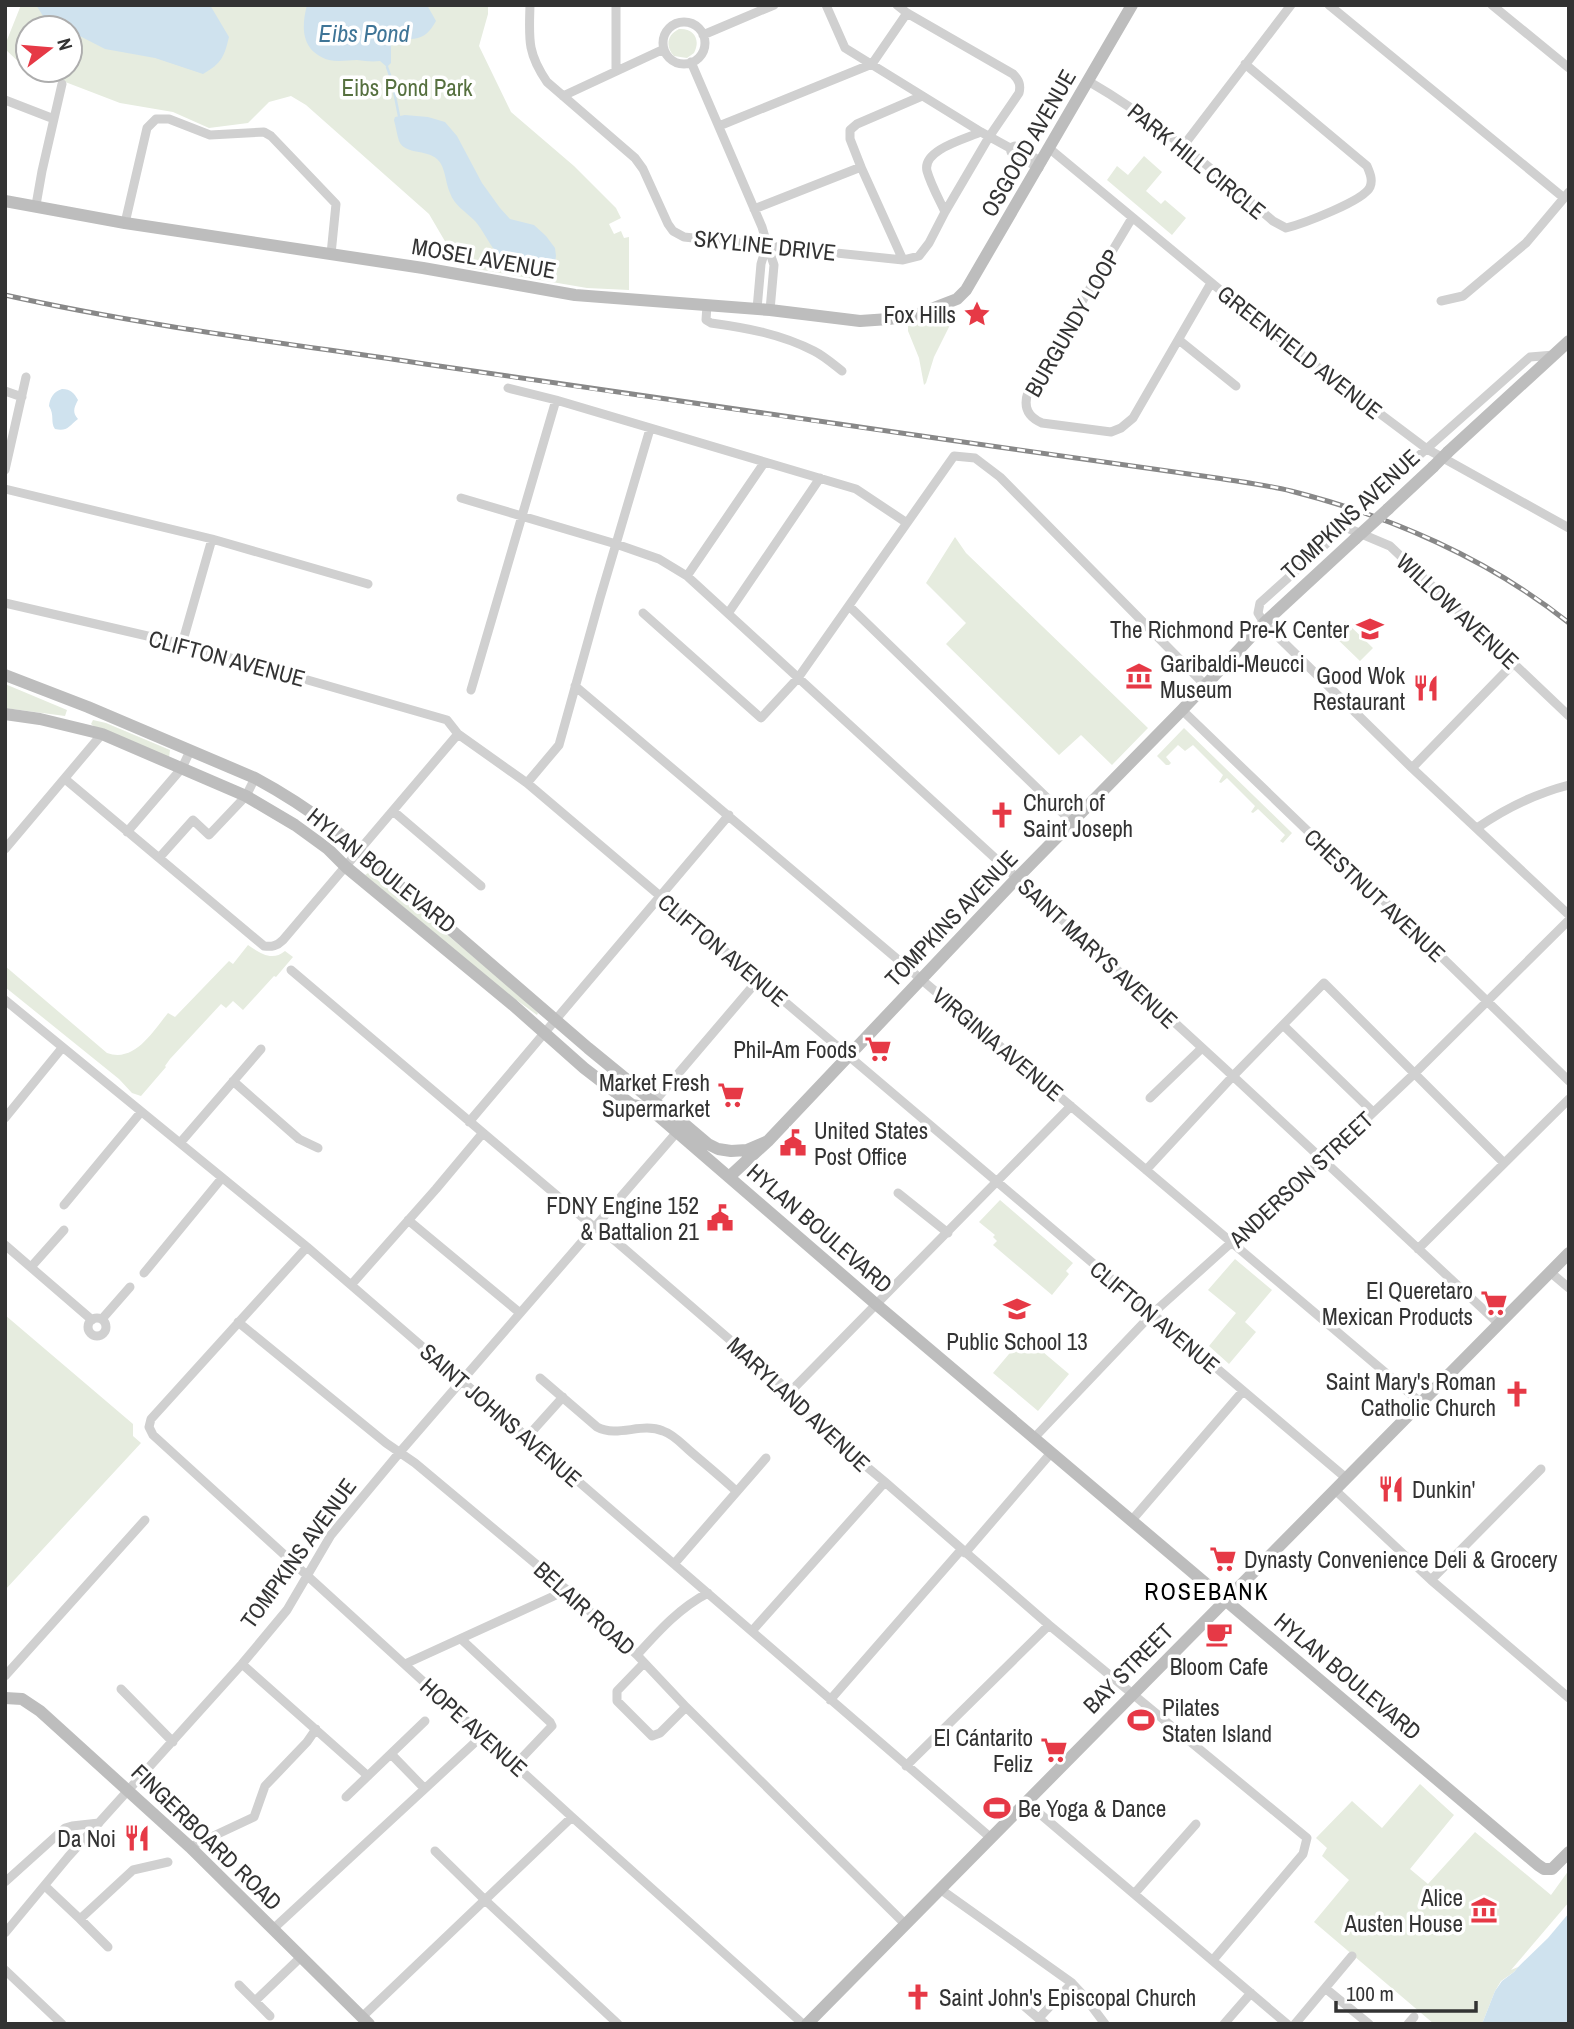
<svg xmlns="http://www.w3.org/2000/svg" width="1574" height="2029" font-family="'Archivo Narrow',sans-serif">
<rect width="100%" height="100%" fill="#fff"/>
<path fill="#e6ecdf" d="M21,5H488V14L479,46L511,112L574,166L616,208L621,218L609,224L614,234L621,231L624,238L629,237V290L587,288L465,267L446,243L429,214L306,105L291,96L269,102L248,123L209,128L173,112L120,103L34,70H70V28H28V68L23,66L5,49V45Z
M679,29C694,28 701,40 694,53L687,58L674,56C665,46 667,35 679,29Z
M1144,156L1162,172L1146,191L1161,204L1165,200L1186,218L1172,235L1107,180L1117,166L1128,175Z
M945,311L952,312L953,319L934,357L926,383L924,385L919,358L908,331V325L914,321Z
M955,537L966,553L1148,728L1112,765L1081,735L1059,755L946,644L966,623L926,583Z
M1345,621L1373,648L1360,661L1332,634Z
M5,684L67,710L65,716L5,708Z
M93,720L106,723L170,750L169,758L95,727L91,724Z
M1184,728L1292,833L1283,843L1280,841L1285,835L1258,809L1253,813L1251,812L1255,806L1227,778L1221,783L1219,782L1223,775L1193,745L1185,751L1178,745L1166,757L1171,763L1169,765H1166L1157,756Z
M368,873C386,887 405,900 423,915C462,947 501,979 538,1013L537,1015L503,990L365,875Z
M248,945C260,953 272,962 285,951L293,957L276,977L274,976L243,1010L233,1001L226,1008L221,1004L170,1059L165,1066L166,1067L141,1096L132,1093L119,1079L5,987V966L107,1053C135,1063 153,1031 168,1013L175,1017L229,961L233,964Z
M1000,1200L1073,1263L1066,1271L1069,1274L1052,1295L993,1245L997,1241L993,1237L995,1235L979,1222Z
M1235,1259L1272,1290L1245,1322L1256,1332L1229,1364L1209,1346L1236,1313L1208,1290Z
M5,1315L133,1424V1436L141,1443L5,1590Z
M1024,1336L1069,1374L1038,1411L993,1373Z
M1420,1784L1454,1815L1410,1869L1428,1884L1475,1832L1551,1895L1569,1870V1906L1514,1972L1501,1981L1495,1991L1482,2024H1434L1314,1922L1349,1880L1322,1856L1327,1848L1316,1838L1352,1801L1382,1828Z"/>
<path fill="#cfe2ee" d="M36,5H210L229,37C224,57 222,63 203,74L155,58L105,49L70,31V28L50,27Z
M307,5H427L436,21C423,45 413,35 391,44V63L387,67L380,61C372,62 365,61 357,60C349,60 338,62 329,60C301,51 301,28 307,5Z
M405,115L428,117L445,122L457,136L482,183L500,208L510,219L534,225L546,236L555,248L556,256L555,262C537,274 510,269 496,252C488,242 483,230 475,221C466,212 454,205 450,193C445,183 446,167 437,159C426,149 405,155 399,141C397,135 396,127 394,120L395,117Z
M62,389C71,389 74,393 78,400C74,408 72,412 78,419C69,426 67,432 55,429C50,422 55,416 49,406C50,398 53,392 62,389Z
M1569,1906V2024H1482L1495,1991L1502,1981L1514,1972Z"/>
<path fill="#fff" d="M1569,1902V1913L1548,1938L1518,1967L1511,1970Z"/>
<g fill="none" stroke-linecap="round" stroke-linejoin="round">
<path stroke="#cfe2ee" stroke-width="2.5" d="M387,67L392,81L399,116"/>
<path stroke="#d0d0d0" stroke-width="9" d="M530,5C529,39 527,53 547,82L635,158L643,169L668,224L673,231L684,237L903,260L919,256L929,243L945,212L989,137L1019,93C1021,85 1019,80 1013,74L907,13L897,5
M616,5V71
M826,5L845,48L981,132L1010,148L1011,152L1039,168
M1329,5L1564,198
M1492,5L1569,68
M663 43a21 21 0 1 1 42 0a21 21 0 1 1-42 0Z
M703,35L774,5
M691,62L762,227L767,244
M1088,81C1156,120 1213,170 1273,221L1286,228C1302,224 1364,201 1370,187C1373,180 1370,173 1367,166L1245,64
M563,96L664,49
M5,100L54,119
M719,126L872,64L907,13
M1184,145L1291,5
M1010,148L1015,146L1042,162
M1050,149L1266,328L1427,449L1569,528
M36,205L42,171L62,84
M754,209L861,167
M945,212C939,199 931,185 927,171C922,150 965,139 981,132
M1132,218L1028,392C1023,407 1028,417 1042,423L1111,432L1121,428L1133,418L1211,283
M125,223L147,128L156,119H169L210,135L264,132L271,136L336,204L331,254
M903,260L861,167L850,139V130L857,124L922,96
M1441,301L1463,296L1526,243L1569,192
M707,305L706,320L711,323C747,328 781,334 814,351C824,356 833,364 842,371
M757,309L761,264L767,244L774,265L770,310
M1179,340L1236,386
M508,388L556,400L856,489L907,523
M5,391L22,397
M5,470L26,377
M5,489L212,539L368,584
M461,498L616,544L659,559L687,576L1221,1065L1499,1324
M1370,499L1530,357L1554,355
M687,576L764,463
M5,603L182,644L447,720L458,734L527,783L1346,1478
M849,606L1072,822
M729,612L820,478
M643,613L761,718L798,678L954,456L975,458L1000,477L1205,685
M182,644L212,539
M575,686L1420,1402
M471,690L556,400
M1182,710L1340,862L1376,893L1569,1081
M1569,716L1390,546L1345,527L1260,603L1258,613L1264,623L1412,768L1569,915
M1412,768L1514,663
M65,779L264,946C272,947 277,946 283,940L458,734
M527,783L559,745L600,598L650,429
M393,811L481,886
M1477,828C1506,808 1534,794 1569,785
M127,832L182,768L190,751
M5,849L102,734
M159,858L193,820L209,835L246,796L255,778
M291,970L594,1227L605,1232L780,1383L794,1406L885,1482L1049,1625L1307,1838L1303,1854L1213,1960
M5,1000L307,1247L991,1838
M1283,1025L1373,1112
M233,1081L299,1139L318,1148
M1150,1098L1202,1048
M654,1102L758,980
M5,1118L62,1048
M469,1122L729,815
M180,1143L261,1049
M1146,1170L1233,1076L1324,983L1504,1163
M898,1193L948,1233
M64,1205L141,1112
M408,1220L520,1313
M5,1245L92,1320
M307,1247L151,1419L149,1427L153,1435L572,1817L803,2024
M1418,1249L1569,1099
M31,1267L64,1230
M1550,1272L1569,1288
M144,1273L222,1178
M351,1285L436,1189L482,1134
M88 1327a9 9 0 1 1 18 0a9 9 0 1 1-18 0Z
M102,1319L130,1287
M238,1322L386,1443L415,1463L567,1590L637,1655L686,1707L905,1924
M540,1378L597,1427C618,1438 641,1422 663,1431C673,1434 682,1444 690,1451C705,1464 721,1477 736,1491
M787,1395L1071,1106
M527,1437L563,1397
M1034,1438L1152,1314L1322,1161L1415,1073L1569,920
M1335,1490L1431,1580L1569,1698
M1132,1520L1243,1391
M965,1553L1051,1453
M674,1564L766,1458
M1431,1580L1541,1469
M752,1631L885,1482
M461,1639L550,1722L552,1726L516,1764
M637,1655C658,1632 679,1608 708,1593
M644,1663L617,1691V1701L652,1736L660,1733L686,1707
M242,1664L368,1776
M405,1664L567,1590
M5,1676L145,1520
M121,1689L173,1742
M830,1700L961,1550
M391,1754L424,1788
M906,1766L1049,1625
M346,1797L425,1721
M1026,1802L1287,2024
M190,1847L254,1817L265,1786L307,1742L316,1729
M435,1851L485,1900L618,2024
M5,1882L65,1828L72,1826L99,1823
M45,1886L80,1919L133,1870L168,1862
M940,1889L1072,1983L1084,1996L1105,2024
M1134,1894L1196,1824
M80,1919L108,1947
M273,1929L483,1735
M5,1933L68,1857L242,1664L287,1610L331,1535L400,1452L677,1132
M5,1970L62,2024
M239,1985L270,2016
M1325,1988L1369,2024
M1016,1999L1045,2024
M255,2001L302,1956
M362,2017L572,1817
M1039,2018L1072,1983
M1224,2024L1251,1993
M1295,2024L1352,1956
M1408,2024L1414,2017"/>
<path stroke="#bdbdbd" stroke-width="12" d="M5,201L125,223L423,268L575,295L770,310L860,321L889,319L918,314L957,299L966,290L1132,5
M1448,452L1569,341
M1388,509L1433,467
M5,675L88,707L255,778C283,793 309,810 334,829L588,1048L654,1102L675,1116L708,1144L718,1149L731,1151L747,1150L768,1141
M5,714L40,719L102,734L246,796L295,825L328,849L346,867L513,1005L584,1068L632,1105L649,1108L877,1305L1538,1865L1544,1869H1552L1569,1852
M729,1177L768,1141L1017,878L1182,710L1264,623L1355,539
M5,1698L22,1699L40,1711L190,1847L369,2024
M807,2024L1569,1253"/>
<g stroke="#888" stroke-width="5">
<path id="rail" d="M5,295C143,326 285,343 425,364C688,404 953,440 1217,478C1242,482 1267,485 1291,491C1390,516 1489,559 1569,623"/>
</g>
<use href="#rail" stroke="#fff" stroke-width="2.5" stroke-dasharray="8" stroke-linecap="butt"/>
<path stroke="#bdbdbd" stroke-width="12" d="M1433,467L1448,452
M1355,539L1388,509"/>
</g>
<defs>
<g id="sight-bare" transform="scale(2.1)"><path d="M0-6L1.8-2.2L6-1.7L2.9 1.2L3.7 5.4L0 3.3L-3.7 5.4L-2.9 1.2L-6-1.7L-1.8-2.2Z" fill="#e63946" stroke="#fff" stroke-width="2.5" paint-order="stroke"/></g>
<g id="school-bare" transform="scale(2.1)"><path d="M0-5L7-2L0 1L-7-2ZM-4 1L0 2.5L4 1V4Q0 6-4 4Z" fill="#e63946" stroke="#fff" stroke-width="2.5" paint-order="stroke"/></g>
<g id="museum-bare" transform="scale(2.1)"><path d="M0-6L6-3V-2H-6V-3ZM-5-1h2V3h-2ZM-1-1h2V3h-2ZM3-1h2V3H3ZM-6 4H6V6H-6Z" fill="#e63946" stroke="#fff" stroke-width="2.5" paint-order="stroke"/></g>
<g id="restaurant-bare" transform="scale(2.1)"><path d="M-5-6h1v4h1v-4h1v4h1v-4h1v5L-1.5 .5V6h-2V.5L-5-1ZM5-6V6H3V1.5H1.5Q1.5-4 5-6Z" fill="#e63946" stroke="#fff" stroke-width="2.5" paint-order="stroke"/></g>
<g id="church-bare" transform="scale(2.1)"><path d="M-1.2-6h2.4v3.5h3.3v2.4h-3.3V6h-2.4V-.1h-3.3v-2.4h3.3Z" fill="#e63946" stroke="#fff" stroke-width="2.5" paint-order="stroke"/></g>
<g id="supermarket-bare" transform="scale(2.1)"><path d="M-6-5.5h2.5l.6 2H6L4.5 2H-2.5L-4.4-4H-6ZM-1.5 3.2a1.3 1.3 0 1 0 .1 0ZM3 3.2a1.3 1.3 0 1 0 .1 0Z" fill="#e63946" stroke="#fff" stroke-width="2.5" paint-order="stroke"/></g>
<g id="civic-bare" transform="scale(2.1)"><path d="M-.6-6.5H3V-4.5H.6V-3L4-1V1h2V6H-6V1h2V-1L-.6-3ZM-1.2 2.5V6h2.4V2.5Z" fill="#e63946" stroke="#fff" stroke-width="2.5" paint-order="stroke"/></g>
<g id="cafe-bare" transform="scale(2.1)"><path d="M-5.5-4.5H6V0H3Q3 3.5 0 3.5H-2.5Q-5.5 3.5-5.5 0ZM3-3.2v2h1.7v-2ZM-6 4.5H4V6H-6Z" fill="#e63946" stroke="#fff" stroke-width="2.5" paint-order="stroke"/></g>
<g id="stadium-bare" transform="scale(2.1)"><path d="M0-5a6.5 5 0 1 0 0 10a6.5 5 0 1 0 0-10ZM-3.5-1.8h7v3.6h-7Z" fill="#e63946" stroke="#fff" stroke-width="2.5" paint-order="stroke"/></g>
</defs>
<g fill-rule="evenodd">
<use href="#sight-bare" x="977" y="314"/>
<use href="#school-bare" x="1370" y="629"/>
<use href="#museum-bare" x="1139" y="676"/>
<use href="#restaurant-bare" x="1426" y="688"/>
<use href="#church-bare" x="1002" y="815"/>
<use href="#supermarket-bare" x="878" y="1049"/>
<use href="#supermarket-bare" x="731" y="1095"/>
<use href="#civic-bare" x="793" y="1143"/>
<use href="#civic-bare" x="720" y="1218"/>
<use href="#supermarket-bare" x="1494" y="1303"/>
<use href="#school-bare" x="1017" y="1309"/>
<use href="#church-bare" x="1517" y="1394"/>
<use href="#restaurant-bare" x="1391" y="1489"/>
<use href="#supermarket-bare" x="1223" y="1559"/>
<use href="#cafe-bare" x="1219" y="1634"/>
<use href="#stadium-bare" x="1141" y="1720"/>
<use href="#supermarket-bare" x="1054" y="1750"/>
<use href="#stadium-bare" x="997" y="1808"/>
<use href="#restaurant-bare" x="137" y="1838"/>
<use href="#museum-bare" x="1484" y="1910"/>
<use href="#church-bare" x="918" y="1997"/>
</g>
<g text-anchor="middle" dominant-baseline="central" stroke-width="7" stroke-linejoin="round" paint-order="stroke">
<g font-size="23" fill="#56703f" stroke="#fff">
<text x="407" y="87">Eibs Pond Park</text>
</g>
<g font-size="23" fill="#333" stroke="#fff">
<text transform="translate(1028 143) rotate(-60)">OSGOOD AVENUE</text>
<text transform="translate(1197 161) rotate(39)">PARK HILL CIRCLE</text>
<text transform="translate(765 245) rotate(6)">SKYLINE DRIVE</text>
<text transform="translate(484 258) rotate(10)">MOSEL AVENUE</text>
<text transform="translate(1072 323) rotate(-60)">BURGUNDY LOOP</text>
<text transform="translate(1300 352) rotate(38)">GREENFIELD AVENUE</text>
<text transform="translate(1350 514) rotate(-43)">TOMPKINS AVENUE</text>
<text transform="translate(1458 611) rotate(43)">WILLOW AVENUE</text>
<text transform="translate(227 658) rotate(15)">CLIFTON AVENUE</text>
<text transform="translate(382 870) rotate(39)">HYLAN BOULEVARD</text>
<text transform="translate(1375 895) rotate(43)">CHESTNUT AVENUE</text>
<text transform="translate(951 918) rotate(-46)">TOMPKINS AVENUE</text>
<text transform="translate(723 950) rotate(40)">CLIFTON AVENUE</text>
<text transform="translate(1098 953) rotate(43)">SAINT MARYS AVENUE</text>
<text transform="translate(998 1044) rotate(40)">VIRGINIA AVENUE</text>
<text transform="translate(1301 1179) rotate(-43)">ANDERSON STREET</text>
<text transform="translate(820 1228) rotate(41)">HYLAN BOULEVARD</text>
<text transform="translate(1155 1317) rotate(40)">CLIFTON AVENUE</text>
<text transform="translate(799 1404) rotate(43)">MARYLAND AVENUE</text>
<text transform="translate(501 1415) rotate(41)">SAINT JOHNS AVENUE</text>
<text transform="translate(298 1553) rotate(-54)">TOMPKINS AVENUE</text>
<text transform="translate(585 1608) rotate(42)">BELAIR ROAD</text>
<text transform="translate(1128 1668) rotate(-45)">BAY STREET</text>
<text transform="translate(1348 1676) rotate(40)">HYLAN BOULEVARD</text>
<text transform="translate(474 1727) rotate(42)">HOPE AVENUE</text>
<text transform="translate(207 1837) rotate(44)">FINGERBOARD ROAD</text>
</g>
<g font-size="23" fill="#333" stroke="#fff" text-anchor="end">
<text x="956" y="314">Fox Hills</text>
<text x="1349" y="629">The Richmond Pre-K Center</text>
<text x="1160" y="663" text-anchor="start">Garibaldi-Meucci<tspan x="1160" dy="26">Museum</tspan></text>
<text x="1405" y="675">Good Wok<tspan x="1405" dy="26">Restaurant</tspan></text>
<text x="1023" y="802" text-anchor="start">Church of<tspan x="1023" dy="26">Saint Joseph</tspan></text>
<text x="857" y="1049">Phil-Am Foods</text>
<text x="710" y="1082">Market Fresh<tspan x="710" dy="26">Supermarket</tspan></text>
<text x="814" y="1130" text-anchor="start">United States<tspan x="814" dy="26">Post Office</tspan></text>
<text x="699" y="1205">FDNY Engine 152<tspan x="699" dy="26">&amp; Battalion 21</tspan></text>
<text x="1473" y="1290">El Queretaro<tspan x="1473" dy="26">Mexican Products</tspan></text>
<text x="1017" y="1341" text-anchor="middle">Public School 13</text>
<text x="1496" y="1381">Saint Mary's Roman<tspan x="1496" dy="26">Catholic Church</tspan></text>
<text x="1412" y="1489" text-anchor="start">Dunkin'</text>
<text x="1244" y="1559" text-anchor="start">Dynasty Convenience Deli &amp; Grocery</text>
<text x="1219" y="1666" text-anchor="middle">Bloom Cafe</text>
<text x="1162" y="1707" text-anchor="start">Pilates<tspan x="1162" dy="26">Staten Island</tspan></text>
<text x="1033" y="1737">El Cántarito<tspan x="1033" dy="26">Feliz</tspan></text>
<text x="1018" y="1808" text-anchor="start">Be Yoga &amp; Dance</text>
<text x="116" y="1838">Da Noi</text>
<text x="1463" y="1897">Alice<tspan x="1463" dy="26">Austen House</tspan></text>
<text x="939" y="1997" text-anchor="start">Saint John's Episcopal Church</text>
</g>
<g font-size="24" font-style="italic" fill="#3f7597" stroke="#fff">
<text x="364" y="33">Eibs Pond</text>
</g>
<g font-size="24" letter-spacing="2" fill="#000" stroke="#fff">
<text x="1207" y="1591">ROSEBANK</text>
</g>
</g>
<rect width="1574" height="2029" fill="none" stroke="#333333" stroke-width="14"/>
<g transform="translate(49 49) rotate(74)"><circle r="33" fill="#ffffff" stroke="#adadad" stroke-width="2"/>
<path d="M0-5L12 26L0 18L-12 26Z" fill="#e63946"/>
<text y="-10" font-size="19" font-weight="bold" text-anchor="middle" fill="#333333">N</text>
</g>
<path d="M1336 2001v10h140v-10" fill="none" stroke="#333333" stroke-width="3.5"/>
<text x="1346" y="2001" font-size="21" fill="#333333" stroke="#ffffff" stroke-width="5" paint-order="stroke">100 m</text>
</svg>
